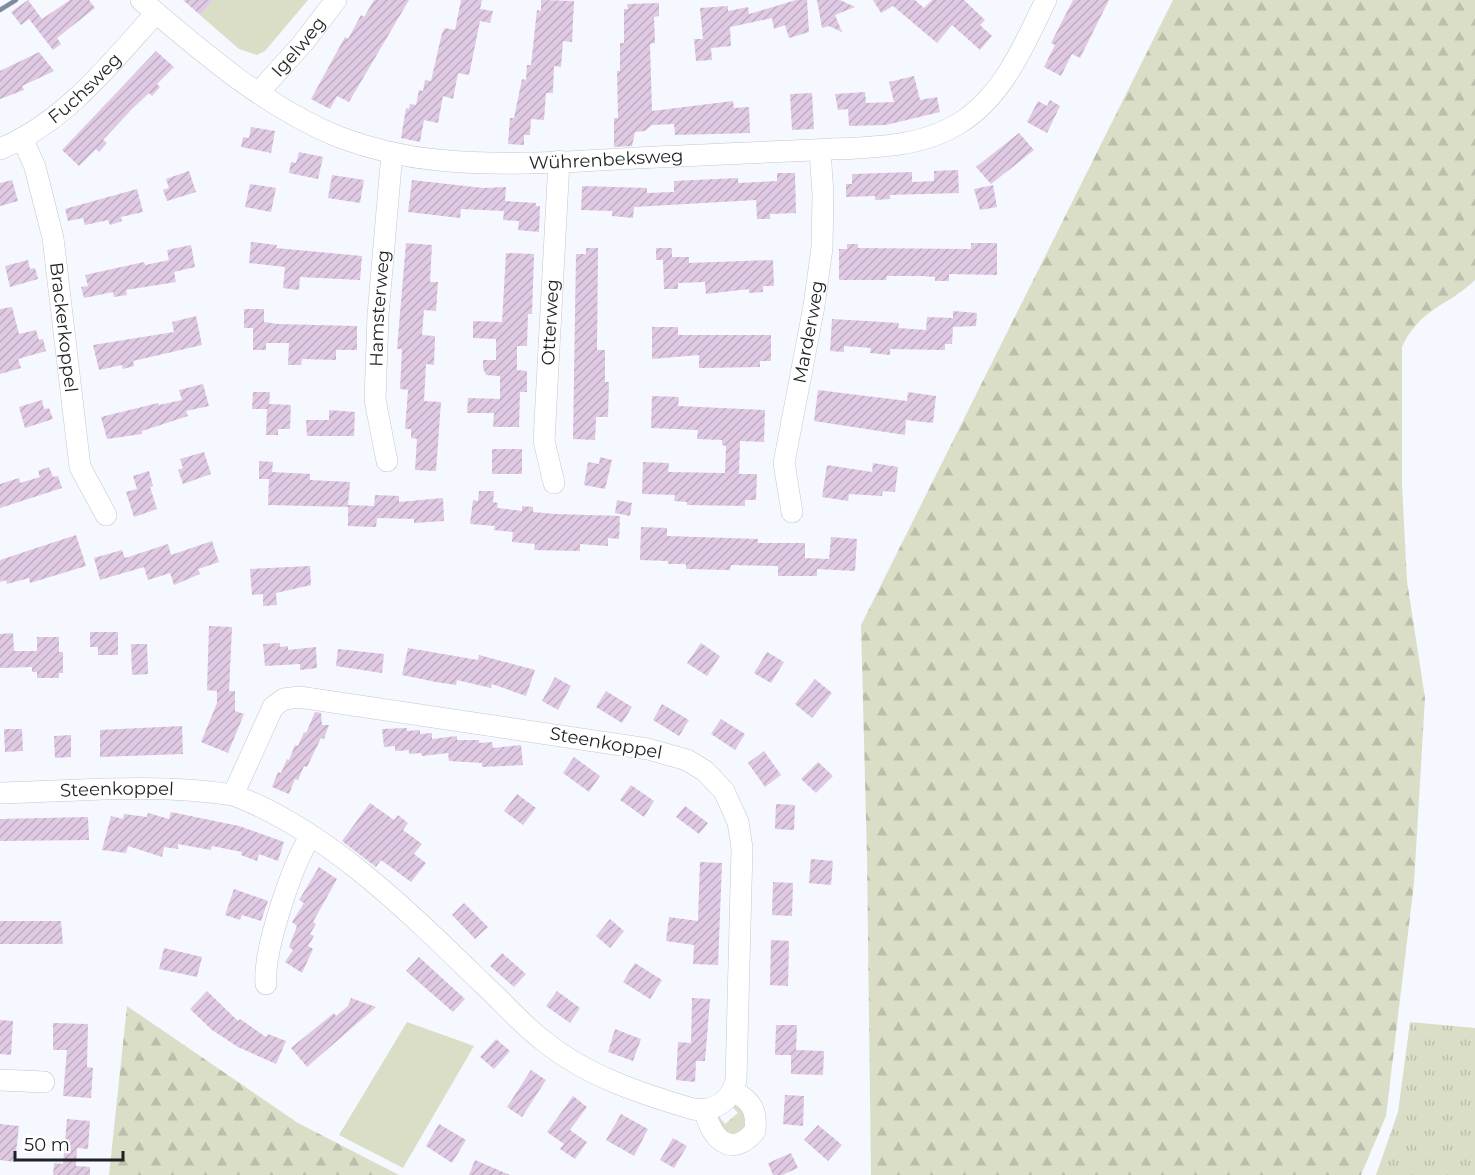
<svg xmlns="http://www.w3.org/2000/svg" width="1475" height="1175" font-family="Montserrat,sans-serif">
<defs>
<pattern id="grass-tufts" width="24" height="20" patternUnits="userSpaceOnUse" patternTransform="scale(1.5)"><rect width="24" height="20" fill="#dadec7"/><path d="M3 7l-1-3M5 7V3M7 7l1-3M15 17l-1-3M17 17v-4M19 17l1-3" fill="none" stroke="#bbbeab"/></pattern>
<pattern id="forest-firs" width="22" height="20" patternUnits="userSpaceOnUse" patternTransform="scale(1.5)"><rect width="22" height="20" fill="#dadec7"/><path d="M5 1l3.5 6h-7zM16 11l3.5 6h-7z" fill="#bbbeab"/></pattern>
<pattern id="building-hatch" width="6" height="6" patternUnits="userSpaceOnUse" patternTransform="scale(1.5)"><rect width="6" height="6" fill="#dfc9e3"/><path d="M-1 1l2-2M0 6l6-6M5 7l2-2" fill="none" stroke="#bfacc3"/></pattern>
</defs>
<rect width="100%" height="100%" fill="#f5f8fe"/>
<path fill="url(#grass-tufts)" d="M1410,1022L1475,1028V1175H1376L1398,1112Z
M730,1104L743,1106L748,1132L723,1136L717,1114L725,1124L738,1113Z"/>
<path fill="url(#forest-firs)" d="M1173,0H1475V280C1447,307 1420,308 1402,347V485L1407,581L1425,698L1414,883L1386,1116L1361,1175H871L867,857L861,625Z
M127,1006L298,1123L399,1175H109Z"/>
<path fill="#dadec7" d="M213,0H308L265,51L257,55L239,49L200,15Z
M407,1022L474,1046L403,1168L339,1135Z"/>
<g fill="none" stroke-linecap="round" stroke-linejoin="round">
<path stroke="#7f8c9f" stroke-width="4.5" d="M0,10L16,0"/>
</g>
<path fill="url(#building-hatch)" d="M28,0L42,19L70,0H89L95,8L57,38L61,44L53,50L29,19L21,25L11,12Z
M183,0H213L200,15Z
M374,0H409L349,102L337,96L330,109L311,99L345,37L348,39L361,15L364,17Z
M461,0H482L480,9L493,11L490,23L480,21L469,75L458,73L453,99L443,96L438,123L424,120L420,142L401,138L406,108L409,109L410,104L416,105L419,90L423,91L425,80L431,81L442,33L445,28L455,30Z
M541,0L574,1L572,42L563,41L561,67L554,66L553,93H546L544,120L531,119L530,135H524V145L508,144L510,118H514L522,79L526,80L527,65H531L537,10L541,11Z
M796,0H807L809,32L789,38L785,25L774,29L772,18L730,27L731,46L711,48L712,60L696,61L694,39H703L700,8L728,6V11L748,7L749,14Z
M817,0H840L855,7L835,15L842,32L829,26L822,28Z
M873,0H915L924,8L932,0H964L985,20L980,25L992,36L980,50L952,25L937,43L893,6L881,13Z
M1073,0H1109L1080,58L1072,54L1061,76L1044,67L1055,45L1051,43Z
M659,3V16L654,17L655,43L650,44L652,111L733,101L734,108L749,107L750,133L675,135L674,124L652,125L645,131L635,132L632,146L614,147V118H618L617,71H620V43H624V9H628L627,4Z
M156,51L174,67L157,84L160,87L152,96L149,93L132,109L103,140L107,143L99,152L96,149L79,166L62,150Z
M39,52L54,71L22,86L24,90L0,99V71Z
M914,76L920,100L937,97L940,112L886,125L849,126L848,109L838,110L835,94L865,92L866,103L894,102L889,82Z
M812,93L814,129L792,130L790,94Z
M1050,100L1060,106L1047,133L1027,122L1038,101L1047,106Z
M251,127L275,131L271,153L241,147L243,137L249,138Z
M1019,133L1034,150L991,184L976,167Z
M299,152L323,157L318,179L289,173L291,162L296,163Z
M958,170L959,193L890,195V199L875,200V196L846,197V184H852V174L912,172V182L934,181V171Z
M189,171L196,192L167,201L163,190L169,188L166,179Z
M777,173H795L796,213L770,214V219H757L756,200L634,207L633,218L612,216V211L581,210L582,186L647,188V193L674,192V181L738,178V183L777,181Z
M332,175L364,180L360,203L328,198Z
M12,180L18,201L0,206V183Z
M412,180L483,188L506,187L505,201L536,203V206H540L539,232L518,230L519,221L503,220L504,211L461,209L460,218L408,212Z
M250,184L276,188L271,212L245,207Z
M993,185L997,207L980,210L974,189Z
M137,189L143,212L121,217L122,221L110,225L108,220L85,225L83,218L68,221L65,209Z
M251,242L277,245L276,248L362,256L360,280L300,277L299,290L283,288L285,267L249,263Z
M406,243L432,245L430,282H438L436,311L424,310L422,335L435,336L434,365L426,364L424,401L441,402L436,471L415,470L417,439L411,438V429H405L408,390L400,389L402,349H397Z
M971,243H997V275L949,274V281H935V277L922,276H887L886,280H839V249H847V244H858V248L971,249Z
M191,245L195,267L174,272L176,282L126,290L127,295L114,297L113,292L84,298L81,287L88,286L85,275L144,262L145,265L169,260L167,250Z
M586,248H598L597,350H605V382H609L608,417H596L595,440L573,439L576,254H586Z
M656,248H672V257H689V263L773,260L774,286H763V292L749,293V289L706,294L705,282L678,283V289H664L663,260H656Z
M506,253L534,254L532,314H528L527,346H517V370L527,371V392H520L519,427H493L494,413H467L468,398L500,399V376L486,375L483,368V360H496V339L473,338V321L502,322Z
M28,260L30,269L35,268L38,279L10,287L5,266Z
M12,307L19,334L36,330L39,340L43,339L46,351L18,359L21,368L0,374V309Z
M244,309H264V322L278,324L357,326V350H336V360L302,359L301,365H288L289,343H266V350H253V328H244Z
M953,311L977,313L976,326L953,327L952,344H945V350L890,349V355L870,353L871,348L844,346V352L830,351L832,319L899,323L898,328L926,330L927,317L953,318Z
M196,316L202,345L133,361L134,366L123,369L122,365L99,370L93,345L174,332L172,322Z
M652,327H678V335H771V361H760V367L699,368V355L652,359Z
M203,384L209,406L186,411L188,416L142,431V434L107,439L101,417L158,403L159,405L182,400L179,390Z
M818,390L907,401L908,392L936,396L933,423L906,420L905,435L814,421Z
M253,392H270L269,404L291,405L290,429H278V435H266L267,409H252Z
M652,396L679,397L678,406L765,410L764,442L740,441L739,474H757L756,500H745V506L687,505V502L674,501L675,495L642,494L643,462L669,463L668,472L725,473L726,446L722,445V440L697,439L698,430L651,428Z
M42,400L44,409L49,408L53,419L25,428L19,407Z
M329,410L355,412L354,436H307L306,420H329Z
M492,449H522V474H492Z
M204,452L211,474L183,484L178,470L183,468L180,459Z
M600,457L612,460L605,489L584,485L588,462L599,464Z
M259,461L273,462L272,472L310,474V480L350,482L348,505L374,506L375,495L399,496V502L443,498L444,521L414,523V519L377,518L376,527L348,526V507L268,505L269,479H259Z
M873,463L898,467L895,492L883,491L882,496L849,494L848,501L822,497L827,465L872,472Z
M49,467L53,477L58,476L62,488L0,508V484L19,478L20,483L40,477L38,471Z
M149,471L153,486L150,487L157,509L134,517L126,492L137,489L133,476Z
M479,491H494L493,502L498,503L497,508L522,511V506L533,507V512L556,514L620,516L619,539L608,538V546L580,544V551L534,550L535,544L512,542L513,532L494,530L495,526L470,524L473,500L478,501Z
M617,500L632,503L630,516L615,513Z
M641,527L667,528V536L758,539V543H805V558L829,559L831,537L857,539L855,571L817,569V576H778V566L731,565L730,570L686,569V564H668V561L640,560Z
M76,535L86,566L30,583L29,578L7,584L6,580L0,582V560Z
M212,541L219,562L198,569L200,574L174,585L170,573L148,580L144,567L100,580L94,558L122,550L125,558L168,544L171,555Z
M310,566L311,585L276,593L277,605L263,606V594L252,595L250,569Z
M209,626L232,627L229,691H235V711L244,714L228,753L201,742L217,703V691L207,690Z
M90,632H118V655H98V647H90Z
M13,633L14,651H37V637H59V652H63V673H59V678H37V672H32V667L0,668V634Z
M280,643V647L288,646V650L316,647L317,668L300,670V664L265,666L263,644Z
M701,643L720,656L707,676L687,663Z
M131,644H147L148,674L132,675Z
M408,648L478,660L479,655L535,670L526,696L492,684L491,688L457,680L456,685L436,682L402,675Z
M338,649L384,654L382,673L336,666Z
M767,652L784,662L771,683L754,673Z
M555,677L571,686L558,710L542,701Z
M815,679L832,693L812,718L795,704Z
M606,691L632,707L622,723L596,707Z
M662,704L689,720L679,736L653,720Z
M315,712L321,713L322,725H329L324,739L321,738L307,767L304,766L298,780L295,779L289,794L272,787L278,772L281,773L287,759L289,760L295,745L298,746L304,732L306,733Z
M721,719L745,734L735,750L711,734Z
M182,726L183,754L100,757V730Z
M407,728V731L420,730V734L432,733V739L457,736V740H479V743L492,742L493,748L521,745L523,765L482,767V763L449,761L448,753L422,756L421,753L409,754V750L395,751V746L384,747L382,729Z
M4,729H22L23,751L5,752Z
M71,735V757L55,758L54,736Z
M764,751L781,775L765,787L748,763Z
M574,757L600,776L589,792L563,773Z
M818,762L833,776L816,793L801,779Z
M631,785L654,801L644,817L620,800Z
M517,794L536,808L523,825L504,811Z
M370,803L394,820L398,815L408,823L403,830L422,844L414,854L426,863L411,882L381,860L376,867L342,841Z
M776,804L795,805L794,830L775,829Z
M685,806L708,823L699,834L676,817Z
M171,812L239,826L284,842L278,861L259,854L257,861L241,855L242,852L212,846L211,850L178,844V849L164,847L162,857L128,846L126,853L102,850L111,816L123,819L124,814L147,817L148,813L169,819Z
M88,817L89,840L0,841V819Z
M811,859L833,861L831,885L809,883Z
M700,862L722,863L718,965L693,964L694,945L666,941L669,917L698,921Z
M319,867L337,879L313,922L316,924L310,934L314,936L308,946L313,949L302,973L285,962L293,950L289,947L297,926L292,922L304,903L299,900Z
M773,882L793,883L792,916L772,915Z
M234,889L268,901L261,921L242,915L240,920L225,915Z
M464,903L488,927L475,939L452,915Z
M610,919L624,931L610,948L596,936Z
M0,921H61L63,944H0Z
M771,940L789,941L788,986L770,985Z
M164,948L202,957L197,977L159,969Z
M502,953L526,974L514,987L490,966Z
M419,957L465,999L453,1012L406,971Z
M635,963L662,980L650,999L623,982Z
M207,991L238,1021L240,1019L266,1037L268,1034L286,1041L276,1064L238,1047L212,1030L190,1009Z
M557,991L580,1008L570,1023L546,1006Z
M351,998L376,1007L307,1067L291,1048L334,1013L336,1016L348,1006Z
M692,998L710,999L705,1061H696L695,1082L676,1080L678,1042L691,1043Z
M0,1020L13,1021L11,1055L0,1054Z
M53,1023L88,1024L87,1067L93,1068L91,1098L63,1096L67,1050H53Z
M776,1025H797L796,1050L824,1051L823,1075L791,1074V1055H775Z
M615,1029L641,1039L633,1061L608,1052Z
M496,1039L510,1051L494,1069L480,1057Z
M531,1070L546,1080L522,1117L507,1107Z
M785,1095L804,1096L803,1126L783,1124Z
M573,1096L587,1107L570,1130L587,1142L575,1159L560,1149L564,1144L547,1132Z
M621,1114L648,1129L634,1156L606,1140Z
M67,1119L90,1121L88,1149L77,1148L76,1166L90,1167V1175H53L54,1163L63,1164Z
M0,1124L19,1126L15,1162L0,1160Z
M439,1124L466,1140L452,1163L426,1146Z
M818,1125L842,1145L828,1161L804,1140Z
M673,1138L687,1146L674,1168L660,1160Z
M791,1153L798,1168L782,1175H773L768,1163Z
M475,1160L510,1175H469Z"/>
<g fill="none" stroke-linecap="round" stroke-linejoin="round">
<g stroke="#c2c7cf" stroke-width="22">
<g id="minor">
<path id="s1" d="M141,0C201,51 265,107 339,137C371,149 404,157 438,160C518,168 600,159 680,156C724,154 769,152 813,150C861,147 916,150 958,124C1003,97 1024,45 1046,0"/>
<path id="s2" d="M259,92L303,43L336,0"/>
<path id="s3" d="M22,138L35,167L53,238L80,467L106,515"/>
<path id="s4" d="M0,149C65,122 110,64 156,13"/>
<path id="s5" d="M387,461L375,400L378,315L392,153"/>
<path id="s6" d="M554,483L544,441L559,161"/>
<path id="s7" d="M792,512L784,463L814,306L822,248L823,195L820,150"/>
<path d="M299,697L648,749L687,760L705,771L724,791L738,822L742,848L736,1080C731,1101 715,1112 693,1109C642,1094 587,1076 545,1042C522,1025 503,1002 482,983C411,914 326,829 233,795L273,707L284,699Z"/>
<path id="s8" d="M0,793C77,791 157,783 233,795"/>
<path d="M266,984C263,951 292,865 310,837"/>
<path d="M0,1080L44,1082"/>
<path d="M705,1111C711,1139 732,1159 755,1131C757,1110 752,1101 733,1091"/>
</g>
</g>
<use href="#minor" stroke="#fff" stroke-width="21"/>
</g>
<g text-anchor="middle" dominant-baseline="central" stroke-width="4.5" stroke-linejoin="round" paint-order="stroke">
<g font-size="18" fill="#1f2124" stroke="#fff">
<text stroke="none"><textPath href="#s2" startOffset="60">Igelweg</textPath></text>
<text stroke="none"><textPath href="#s4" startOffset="105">Fuchsweg</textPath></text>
<text stroke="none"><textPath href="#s1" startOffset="512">Wührenbeksweg</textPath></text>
<text stroke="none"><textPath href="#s5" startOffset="154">Hamsterweg</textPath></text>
<text stroke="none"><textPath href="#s6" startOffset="162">Otterweg</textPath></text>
<text stroke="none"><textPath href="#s3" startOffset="195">Brackerkoppel</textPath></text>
<text stroke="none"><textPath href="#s7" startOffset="183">Marderweg</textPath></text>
<text transform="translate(606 743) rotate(10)">Steenkoppel</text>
<text stroke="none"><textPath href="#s8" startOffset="117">Steenkoppel</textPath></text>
</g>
</g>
<path d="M15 1151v9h108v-9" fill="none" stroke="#1f2124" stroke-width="3"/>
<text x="24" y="1151" font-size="18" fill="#1f2124" stroke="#ffffff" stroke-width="4.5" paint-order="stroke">50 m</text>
</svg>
